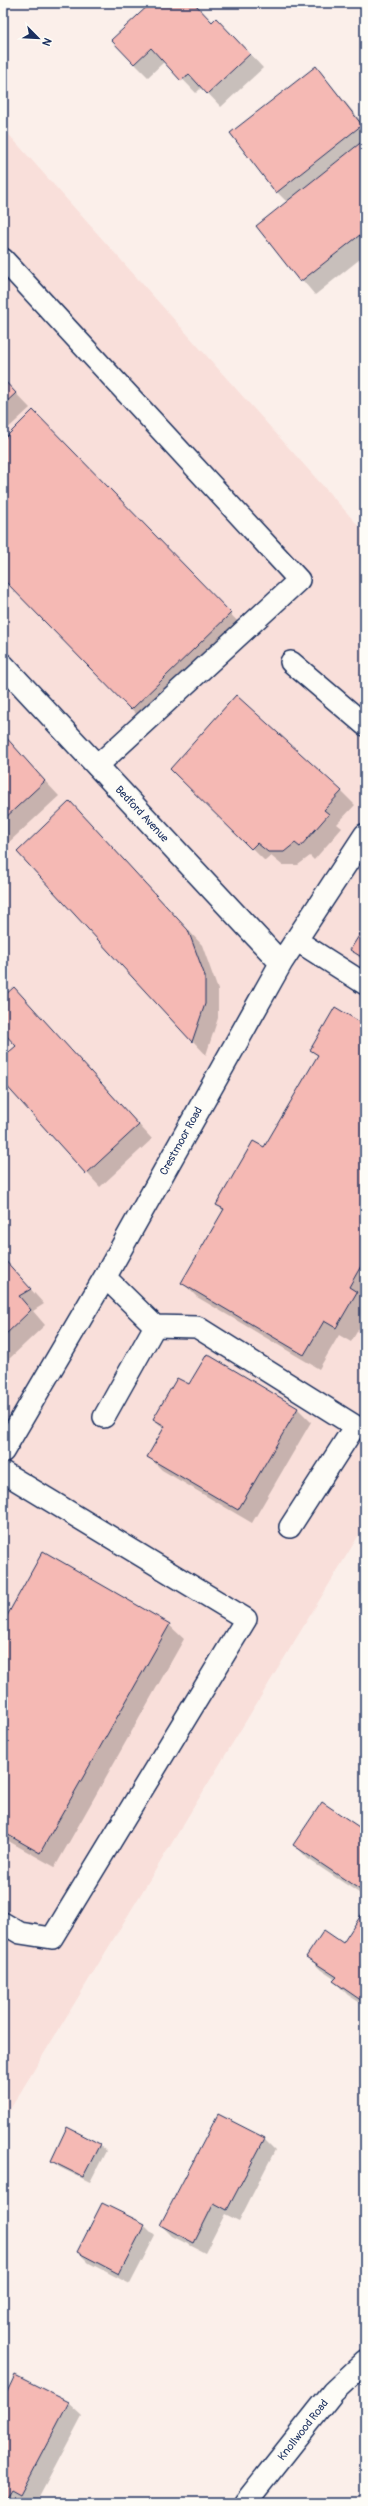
<svg xmlns="http://www.w3.org/2000/svg" width="368" height="2506" font-family="Pangolin,sans-serif">
<rect width="100%" height="100%" fill="#fbefea"/>
<filter id="ink" filterUnits="userSpaceOnUse"><feTurbulence type="fractalNoise" baseFrequency=".025" numOctaves="2"/><feDisplacementMap in="SourceGraphic" scale="8" xChannelSelector="R" yChannelSelector="G"/><feConvolveMatrix kernelMatrix="1 2 1 2 8 2 1 2 1" color-interpolation-filters="sRGB"/></filter>
<g filter="url(#ink)">
<path fill="#f9dfda" d="M3,128L365,533V1525L3,2121Z"/>
<path fill="#0003" d="M153,3H194L212,23L230,32L263,68L221,107L202,87L196,93L165,61L148,77L134,63Z
M316,67L365,126V255L315,295L257,226L287,202L277,192Z
M3,380L30,408L3,433Z
M48,426L244,628L146,724L3,577V441Z
M3,736L59,796L7,844L3,840Z
M171,769L341,791L355,805L337,824L342,828L314,860L310,856L298,865H282L271,856L265,861Z
M83,816L202,945L218,990V1018L206,1055L18,852Z
M365,927V963L351,949Z
M3,998L27,1002L152,1139L100,1187L3,1081V1058L17,1046L3,1030Z
M365,1026V1318L351,1342L339,1335L319,1369L197,1297L183,1283L224,1211L217,1205L264,1148L318,1056L311,1050Z
M3,1258L44,1304L33,1311L45,1325L9,1359L3,1368Z
M189,1385L298,1409L311,1422L252,1523L162,1470L148,1456L164,1429L154,1419Z
M3,1625H169L184,1639L55,1867L3,1838Z
M365,1832V1897L308,1859L295,1845Z
M365,1911V2006L348,1995L334,1981L336,1980L321,1970L307,1956L343,1944Z
M264,2139L275,2150L239,2221L225,2214L205,2253L172,2236L161,2225Z
M99,2145L106,2151L90,2182L59,2167L52,2160Z
M144,2225L155,2236L130,2284L89,2263L78,2252Z
M3,2391L68,2403L82,2416L36,2503H3Z"/>
<path fill="#f5b9b4" stroke="#1b2f5e" d="M151,3H194L212,22L216,18L250,54L207,94L189,74L181,81L151,48L134,64L111,40Z
M316,66L362,125L276,193L230,133Z
M364,140L365,231L300,282L256,226Z
M3,379L16,393L3,405Z
M33,410L231,613L131,710L3,579V440Z
M236,695L342,791L324,810L329,814L300,847L295,843L284,852H268L257,843L251,849L170,769Z
M4,735L45,781L3,820V737Z
M70,801L188,930L205,976V1004L192,1042L17,852Z
M365,926V959L350,950Z
M14,987L139,1125L86,1174L3,1082V1057L16,1046L3,1032V997Z
M335,1007L365,1025V1259L349,1287L357,1292L336,1328L324,1321L304,1355L181,1283L224,1209L216,1205L253,1141L264,1147L318,1055L310,1050Z
M3,1258L31,1289L19,1296L31,1310L3,1337Z
M207,1354L298,1408L238,1510L147,1457L165,1426L153,1419L177,1378L189,1384Z
M43,1551L170,1624L40,1853L3,1832V1623Z
M322,1802L365,1831V1893L293,1845Z
M365,1909V2003L333,1981L337,1977L306,1957L324,1930L343,1943Z
M218,2114L265,2138L227,2210L214,2203L194,2243L160,2225Z
M67,2127L100,2144L83,2177L51,2161Z
M102,2203L145,2224L119,2274L77,2252Z
M15,2375L69,2402L20,2495L11,2490L3,2503V2390L7,2392Z"/>
<g fill="none" stroke-linecap="round" stroke-linejoin="round">
<g stroke="#1b2f5e" stroke-width="24">
<path id="lane" d="M3,259L299,580L97,766
M291,662L365,725
M296,940L365,984
M105,1277L155,1326L197,1327L355,1426L290,1527
M104,1417L155,1326
M3,1472L246,1619L52,1938L20,1933L3,1923"/>
</g>
<g stroke="#1b2f5e" stroke-width="25">
<path id="street" d="M3,665L281,963
M3,1451L105,1277L281,963L365,835
M245,2503L333,2392L365,2362"/>
</g>
<use href="#lane" stroke="#fdfcf7" stroke-width="21"/>
<use href="#street" stroke="#fdfcf7" stroke-width="22"/>
</g>
</g>
<g text-anchor="middle" dominant-baseline="central" stroke-width="3" stroke-linejoin="round" paint-order="stroke">
<g font-size="11" fill="#1b2f5e" stroke="#fdfcf7">
<text transform="translate(142 814) rotate(47)">Bedford Avenue</text>
<text transform="translate(181 1141) rotate(-61)">Crestmoor Road</text>
<text transform="translate(303 2430) rotate(-52)">Knollwood Road</text>
</g>
</g>
<rect width="368" height="2506" fill="none" stroke="#fdfcf7" stroke-width="16"/>
<rect x="8" y="8" width="352" height="2490" fill="none" stroke="#1b2f5e" stroke-width="1.5" filter="url(#ink)"/>
<g transform="translate(38 38) rotate(114)" stroke="#fdfcf7" stroke-width="3" paint-order="stroke">
<path d="M0-3L7 15L0 10L-7 15Z" fill="#1b2f5e"/>
<text y="-6" font-size="11" font-weight="bold" text-anchor="middle" fill="#1b2f5e">N</text>
</g>
</svg>
